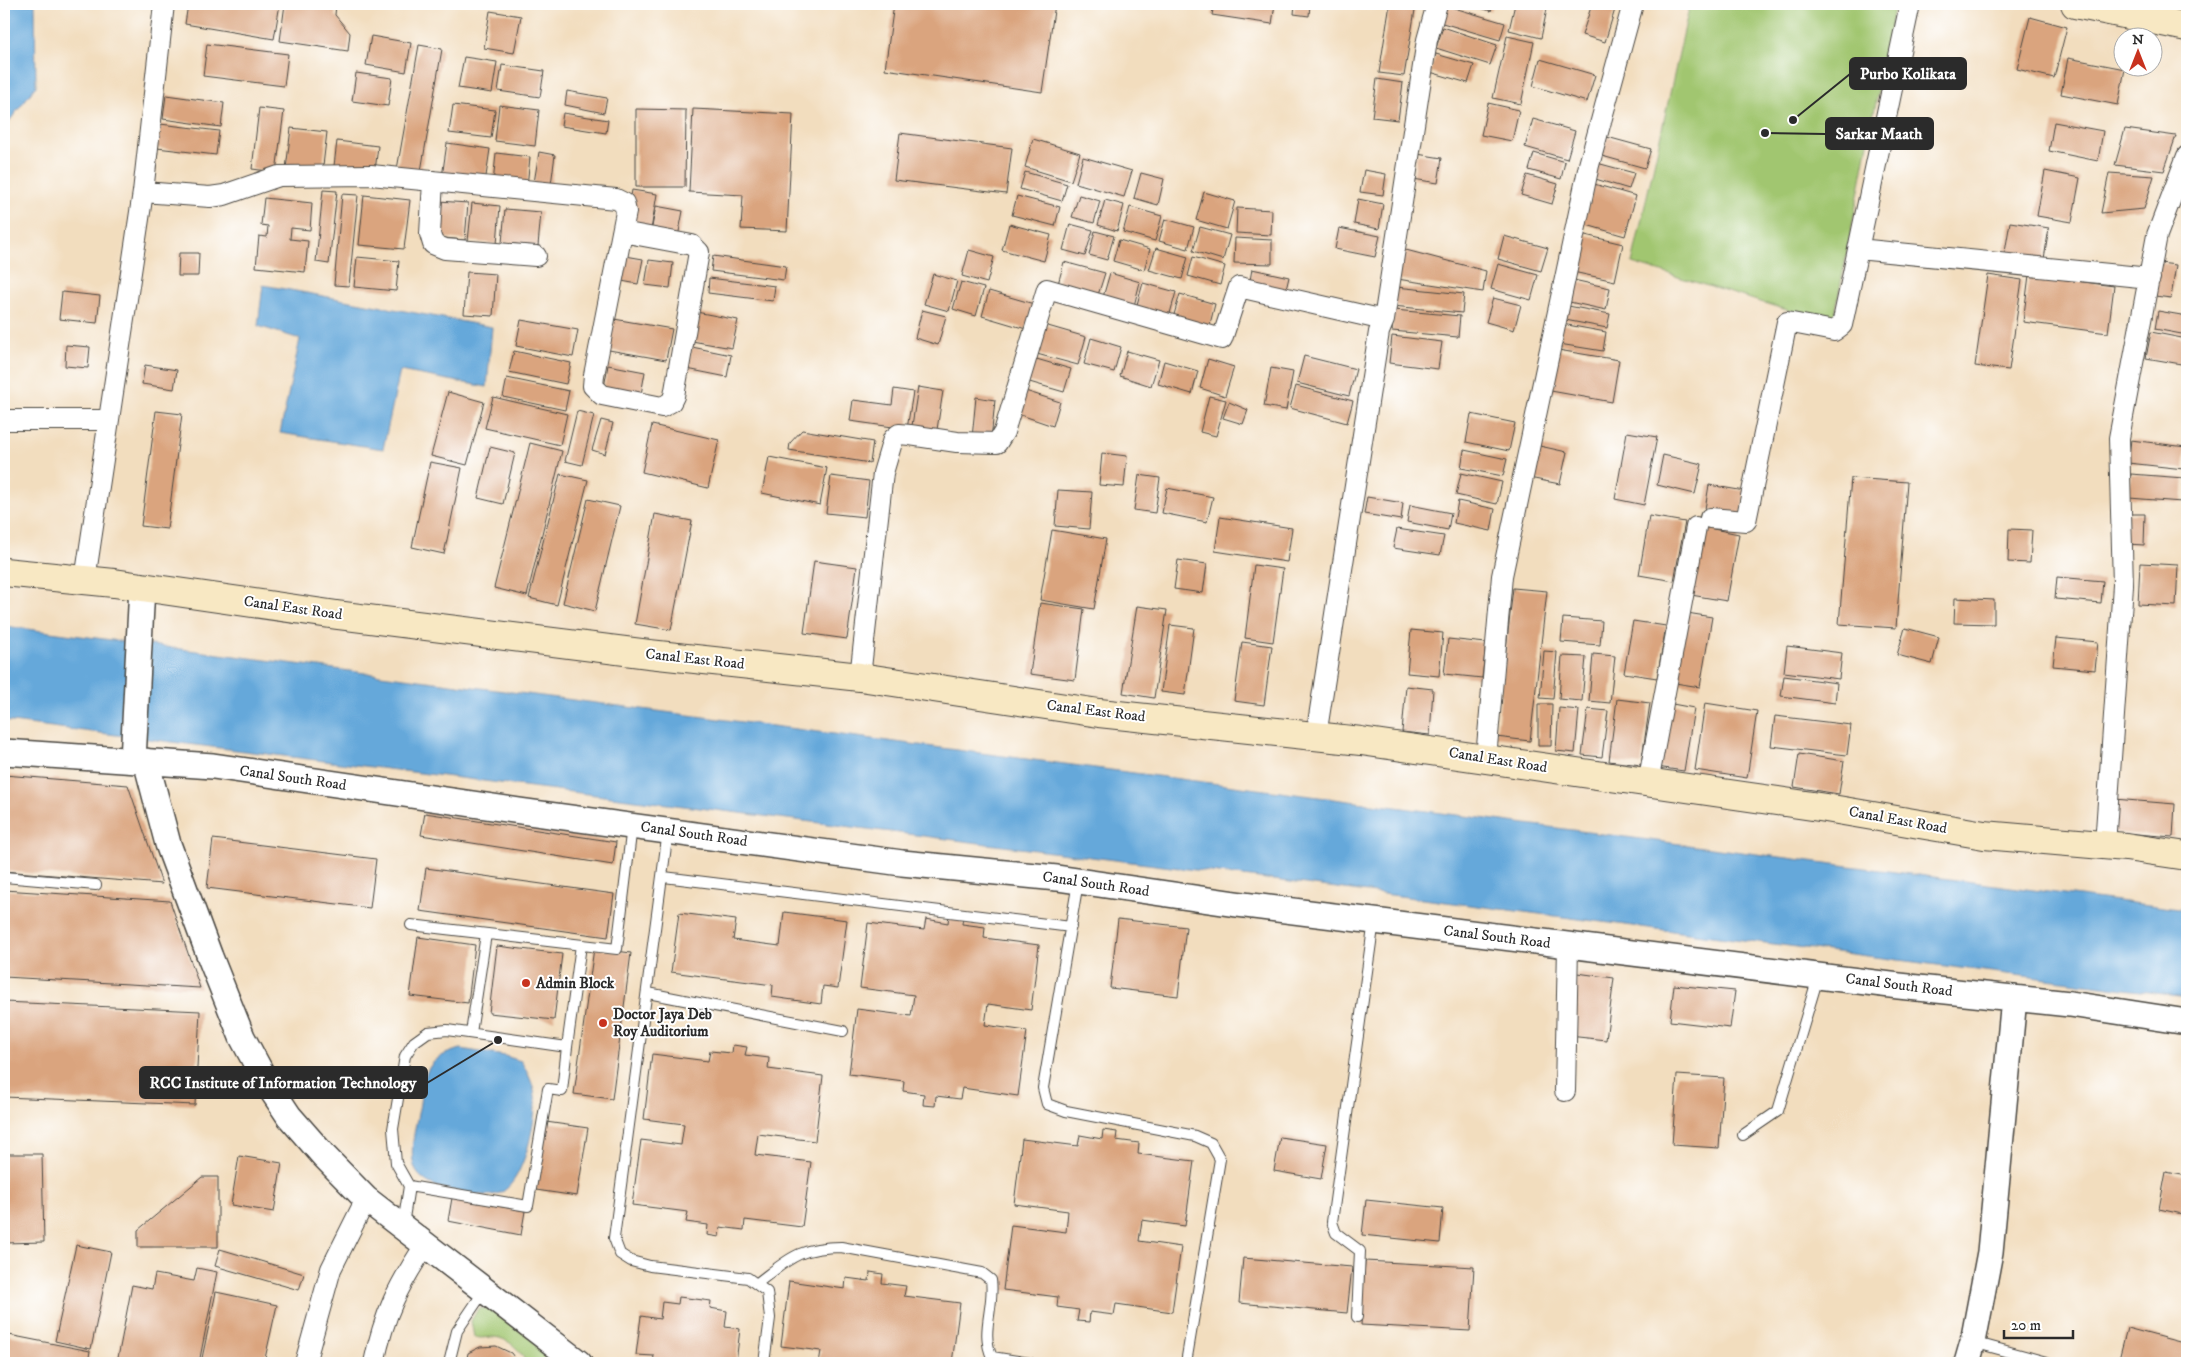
<svg xmlns="http://www.w3.org/2000/svg" width="2191" height="1367" font-family="'IM FELL DW Pica',serif">
<rect width="100%" height="100%" fill="#fff"/>
<filter id="ink" filterUnits="userSpaceOnUse"><feTurbulence type="fractalNoise" baseFrequency=".02" numOctaves="2"/><feDisplacementMap in="SourceGraphic" scale="10" xChannelSelector="R" yChannelSelector="G"/><feConvolveMatrix kernelMatrix="1 2 1 2 8 2 1 2 1" color-interpolation-filters="sRGB"/></filter>
<filter id="wash" filterUnits="userSpaceOnUse"><feTurbulence type="fractalNoise" baseFrequency=".0096" numOctaves="4" result="noise"/><feDisplacementMap in="SourceGraphic" scale="20" xChannelSelector="R" yChannelSelector="G"/><feGaussianBlur stdDeviation="1.12" result="paint"/><feColorMatrix in="noise" values="0 0 0 0 0 0 0 0 0 0 0 0 0 0 0 0 0 1.4 0 .05"/><feComposite in="paint" operator="in"/></filter>
<g filter="url(#wash)">
<rect width="100%" height="100%" fill="#f2ddbe"/>
<path fill="#a1c670" stroke="#66784e" d="M1690,4H1895L1833,324L1632,263Z
M492,1307L569,1363H526C521,1350 508,1338 494,1337C487,1337 481,1339 474,1337L471,1321L478,1309Z"/>
<path fill="#65a8da" stroke="#486a82" d="M4,4H35L36,86L4,128Z
M263,285L492,327L487,387L400,371L383,449L280,433L300,339L258,326Z
M4,626L2187,910V997L1243,876L4,721Z
M461,1049L505,1056L521,1061C528,1073 533,1083 535,1096C537,1119 524,1183 500,1193C488,1198 468,1193 455,1191C441,1189 424,1184 416,1171C407,1153 417,1122 420,1103C424,1071 428,1057 461,1049Z"/>
<g id="blocks">
<path fill="#daa47e" d="M188,4H280L274,39L185,24Z
M285,4H336L335,15L350,33L348,51L280,41Z
M894,4H1055L1042,92L885,69Z
M1214,4H1275L1272,24L1212,15Z
M1295,4H1310L1309,16L1294,14Z
M1390,4H1416L1404,76L1379,73Z
M1466,4H1493L1491,11Z
M1515,4H1548L1541,38L1509,30Z
M1592,4L1616,6L1605,42L1582,35Z
M1444,5L1505,23L1500,40L1439,22Z
M490,11L521,16L514,53L484,48Z
M2030,17L2067,27L2054,78L2017,69Z
M1443,27L1497,45L1490,65L1436,48Z
M371,36L411,43L406,72L366,65Z
M1507,36L1534,42L1521,104L1493,98Z
M207,44L288,54L284,86L203,76Z
M419,45L442,49L420,177L396,175Z
M1436,54L1474,65L1468,83L1430,72Z
M464,57L497,62L492,93L458,88Z
M2068,58L2125,69L2118,105L2061,94Z
M1540,59L1595,75L1587,102L1533,86Z
M502,65L544,71L540,97L498,91Z
M356,73L392,78L388,106L352,101Z
M1377,79L1403,83L1398,120L1372,117Z
M567,91L607,98L604,113L565,105Z
M166,95L224,103L221,127L163,119Z
M1488,103L1519,110L1512,141L1481,135Z
M453,105L495,110L491,138L449,133Z
M499,105L539,110L535,146L495,141Z
M259,108L284,111L276,172L252,169Z
M636,109L686,110L685,187H636Z
M693,109L793,114L787,231L741,229L743,195L689,192Z
M563,113L608,120L606,133L561,126Z
M1533,119L1575,131L1567,159L1525,147Z
M2054,122L2103,131L2098,161L2049,151Z
M160,124L219,131L216,155L157,148Z
M291,128L327,132L322,174L286,169Z
M2125,129L2176,136L2164,171L2115,165Z
M900,133L1012,148L1006,194L894,180Z
M1607,137L1651,149L1645,168L1602,156Z
M1033,139L1080,153L1071,181L1025,167Z
M337,141L378,146L375,171L334,166Z
M447,143L490,149L485,183L442,177Z
M539,152L555,155L550,192L533,189Z
M496,153L530,157L527,187L493,184Z
M1534,153L1565,162L1561,179L1529,170Z
M1417,154L1442,158L1438,183L1413,179Z
M1083,157L1132,171L1124,197L1076,183Z
M1597,163L1634,173L1629,189L1592,178Z
M1364,170L1386,174L1383,195L1360,192Z
M2045,171L2080,178L2072,222L2037,216Z
M1025,172L1067,184L1062,201L1020,189Z
M1141,173L1164,179L1158,205L1134,198Z
M2109,173L2154,176L2144,209L2101,213Z
M1527,175L1558,184L1552,204L1521,195Z
M1594,184L1636,196L1625,236L1583,224Z
M323,190L337,191L329,264L316,262Z
M632,190L657,194L651,230L626,226Z
M1204,192L1235,201L1227,229L1196,220Z
M342,194L358,195L349,286L334,285Z
M364,195L410,200L404,249L359,245Z
M1079,195L1100,201L1094,223L1072,217Z
M1017,196L1060,207L1055,226L1012,215Z
M264,198L312,203L310,230L291,228L290,239L308,241L305,272L256,267L259,236L267,237L268,226L261,225Z
M1358,199L1383,204L1379,229L1354,224Z
M1105,200L1124,205L1117,231L1098,225Z
M438,201L468,203L465,240L434,237Z
M472,203L500,206L497,244L468,241Z
M656,206L683,211L678,237L651,232Z
M1130,207L1162,216L1155,241L1123,232Z
M1237,208L1272,210L1271,235L1236,233Z
M505,209L541,212L538,246L502,243Z
M1165,219L1194,227L1188,249L1159,241Z
M2010,222L2049,228L2043,265L2004,258Z
M1009,224L1051,235L1044,261L1002,250Z
M1070,224L1093,230L1085,256L1063,250Z
M1200,227L1230,235L1223,260L1193,251Z
M1339,228L1380,236L1375,257L1335,249Z
M1095,231L1114,236L1107,260L1089,255Z
M1581,234L1623,244L1615,281L1573,272Z
M1504,236L1548,248L1541,271L1498,259Z
M1235,238L1272,240V264L1234,263Z
M1119,240L1150,249L1144,270L1113,261Z
M1156,248L1188,257L1182,279L1149,270Z
M1402,249L1486,271L1483,292L1397,279Z
M969,250L994,257L987,283L962,276Z
M179,253H199L198,276H178Z
M620,255L643,259L638,284L616,280Z
M713,256L786,266L784,280L711,271Z
M357,257L399,261L396,291L354,287Z
M1193,257L1225,266L1220,285L1188,276Z
M649,260L673,263L670,288L645,285Z
M1064,262L1105,273L1098,295L1058,284Z
M2160,263L2176,265L2171,298L2155,296Z
M1498,264L1538,275L1531,300L1491,289Z
M1252,269L1289,277L1285,294L1249,286Z
M467,272L496,274L493,316L464,314Z
M1110,273L1140,282L1134,306L1103,297Z
M933,274L957,281L949,311L924,304Z
M1988,275L2022,280L2009,370L1975,366Z
M2029,275L2114,286L2108,333L2023,322Z
M709,278L775,286L773,301L708,293Z
M1569,279L1610,288L1606,310L1565,301Z
M961,282L984,288L976,316L953,309Z
M1143,283L1176,292L1169,317L1136,308Z
M1396,287L1464,294L1462,313L1393,306Z
M989,291L1034,304L1026,329L982,316Z
M62,292L100,296L97,323L59,319Z
M1180,294L1215,304L1209,328L1173,318Z
M1493,298L1521,305L1514,330L1486,322Z
M1563,305L1610,314L1607,328L1560,319Z
M922,310L946,316L938,345L915,338Z
M1394,310L1460,316L1458,337L1392,331Z
M691,311L738,320L732,348L686,340Z
M2158,311L2187,316V335L2155,329Z
M614,319L672,329L666,360L609,350Z
M521,320L578,330L573,357L516,346Z
M1041,324L1086,337L1078,365L1033,353Z
M1562,324L1606,332L1603,351L1559,344Z
M2151,332L2187,339V365L2146,358Z
M1392,336L1442,342L1438,369L1389,363Z
M1091,338L1121,347L1114,372L1084,364Z
M66,345L90,347L88,368L65,366Z
M692,347L731,355L727,377L687,369Z
M1558,350L1619,360L1612,402L1551,391Z
M514,351L571,363L566,384L509,372Z
M1127,351L1159,360L1151,386L1120,376Z
M1304,356L1356,369L1349,396L1297,383Z
M1033,358L1071,369L1064,392L1026,381Z
M1208,359L1234,367L1225,396L1200,388Z
M1164,361L1198,371L1192,394L1158,384Z
M145,365L177,370L174,389L142,384Z
M608,365L645,372L640,400L603,393Z
M1271,368L1293,372L1286,410L1264,406Z
M507,378L569,391L565,410L503,397Z
M1296,386L1353,401L1347,423L1290,408Z
M918,387L943,391L936,436L911,432Z
M894,389L913,392L907,429L850,421L853,400L892,405Z
M1019,389L1060,402L1053,426L1012,412Z
M448,392L484,402L467,465L431,456Z
M1209,396L1226,400L1216,436L1200,432Z
M493,397L567,414L560,445L485,428Z
M976,397L995,400L991,440L972,438Z
M1229,402L1248,410L1243,424L1223,418Z
M156,411L182,414L167,529L141,526Z
M577,411L594,415L582,465L565,461Z
M1471,414L1515,423L1509,451L1466,442Z
M601,420L613,423L605,454L592,450Z
M652,425L719,440L708,488L642,472Z
M802,430L873,442L870,463L789,450L790,443Z
M1627,432L1657,437L1644,505L1615,499Z
M2131,440L2186,447L2184,469L2128,463Z
M530,443L562,451L527,596L494,588Z
M1535,445L1567,452L1560,484L1529,478Z
M490,447L515,453L503,504L478,498Z
M1464,450L1507,459L1503,476L1461,468Z
M1102,453L1127,456L1124,487L1099,485Z
M1663,455L1702,464L1695,494L1657,485Z
M769,457L827,468L820,505L762,493Z
M430,462L462,468L444,554L412,547Z
M1461,473L1502,482L1497,504L1456,495Z
M560,474L588,480L557,605L529,598Z
M2131,474L2184,478L2182,502L2129,498Z
M1139,475L1160,478L1155,513L1134,510Z
M831,476L869,481L865,517L826,513Z
M1851,478L1907,482L1896,628L1839,624Z
M1709,485L1745,491L1741,515L1705,509Z
M1167,488L1213,497L1207,522L1162,513Z
M1058,490L1092,492L1089,529L1055,526Z
M1367,497L1403,503L1401,520L1364,514Z
M588,499L620,506L595,611L563,603Z
M1458,501L1495,509L1491,531L1454,523Z
M1410,505L1451,513L1448,530L1407,522Z
M655,514L692,521L671,630L635,624Z
M2127,514H2145L2144,545L2126,544Z
M1649,516L1685,522L1674,581L1639,575Z
M1220,517L1292,528L1287,562L1215,551Z
M1703,527L1739,534L1727,601L1691,595Z
M1397,529L1444,536L1440,555L1393,548Z
M2009,529L2032,530L2030,563L2008,562Z
M1052,530L1106,539L1094,609L1040,600Z
M1178,560L1207,564L1203,593L1174,589Z
M814,561L857,567L847,639L804,633Z
M2140,563L2178,565L2176,606L2138,604Z
M1254,565L1283,569L1273,642L1245,638Z
M2057,577L2103,581L2101,603L2055,599Z
M1513,588L1547,591L1530,741L1496,737Z
M1955,598L1994,600V624L1954,623Z
M1040,603L1084,609L1075,680L1030,674Z
M1137,606L1167,610L1154,698L1123,693Z
M1687,613L1712,617L1700,687L1675,683Z
M1563,618L1602,621L1600,645L1561,642Z
M1633,621L1666,626L1657,678L1624,673Z
M1170,625L1194,628L1185,695L1161,692Z
M1905,628L1939,637L1932,664L1897,655Z
M1411,630L1443,633L1439,676L1407,673Z
M2056,638L2098,642L2095,670L2053,666Z
M1448,639L1486,643L1482,678L1444,674Z
M1242,642L1272,646L1264,705L1234,701Z
M1787,646L1842,653L1839,679L1784,672Z
M1544,651L1557,652L1553,699L1540,698Z
M1593,654L1615,656L1610,703L1589,701Z
M1562,656L1586,657L1582,701L1559,699Z
M1784,676L1837,683L1835,703L1781,696Z
M1406,686L1433,689L1430,735L1402,732Z
M1617,699L1650,703L1641,765L1609,761Z
M1667,703L1694,708L1684,771L1657,767Z
M1705,703L1757,711L1747,778L1695,770Z
M1538,704H1552L1551,746H1538Z
M1559,708L1579,710L1575,753L1556,751Z
M1588,709L1608,711L1602,757L1582,755Z
M1775,716L1851,725L1847,755L1771,746Z
M1799,754L1844,761L1839,794L1794,787Z
M4,775L128,785L162,884L4,871Z
M2114,799L2175,804L2173,837L2112,832Z
M425,813L616,842L613,865L421,835Z
M213,839L376,859L370,908L207,888Z
M426,868L614,894L608,937L420,911Z
M4,890L170,901L200,988L4,977Z
M784,912L847,920L838,988L823,986L821,1004L772,997L773,985L671,972L679,913L736,920L733,940L780,946Z
M949,914L963,916L962,924L985,927L984,938L1039,945L1031,1010L988,1004L985,1025L1027,1031L1018,1096L962,1088L960,1099L936,1096L935,1106L923,1105L924,1094L903,1091L904,1081L849,1074L857,1009L911,1016L914,995L860,988L868,923L924,930L926,919L948,923Z
M1118,919L1186,927L1178,996L1110,988Z
M418,937L475,945L468,1003L410,996Z
M497,946L562,954L554,1020L489,1013Z
M594,948L631,953L612,1099L574,1094Z
M1577,973L1614,978L1606,1040L1569,1036Z
M1674,985L1735,991L1730,1028L1670,1021Z
M4,1002L200,1011L195,1105L4,1097Z
M733,1045L747,1047L745,1055L769,1058L768,1069L823,1076L815,1141L758,1134L755,1155L811,1162L802,1227L745,1220L744,1230L720,1227L719,1237L707,1235L708,1225L686,1222L688,1212L632,1205L641,1140L681,1145L684,1124L644,1119L652,1054L708,1061L710,1051L732,1053Z
M1677,1075L1724,1078L1719,1148L1672,1145Z
M546,1122L588,1128L577,1196L536,1190Z
M1103,1130L1117,1132L1116,1140L1139,1143L1138,1154L1194,1161L1185,1226L1142,1220L1139,1241L1181,1247L1172,1312L1116,1304L1114,1315L1090,1312L1089,1322L1077,1321L1079,1310L1057,1307L1058,1297L1003,1290L1011,1225L1066,1232L1068,1211L1014,1204L1022,1139L1078,1146L1080,1135L1102,1139Z
M1280,1137L1327,1144L1321,1179L1274,1171Z
M4,1154H42L44,1242L4,1243Z
M239,1156L282,1163L274,1212L231,1205Z
M2166,1172L2187,1176V1215L2159,1209Z
M202,1177H218V1247H138V1230Z
M452,1198L525,1211L521,1235L448,1221Z
M1366,1200L1443,1208L1440,1243L1362,1235Z
M76,1245L111,1252L91,1349L55,1341Z
M220,1249L304,1274L299,1290L215,1266Z
M1243,1258L1352,1267L1347,1313L1239,1303Z
M1365,1261L1474,1267L1470,1331L1361,1325Z
M197,1268L217,1272L199,1363H117L132,1285L152,1289L155,1274L194,1281Z
M870,1272L883,1274L882,1283L906,1286L904,1296L960,1303L952,1363L895,1361V1363H819L821,1351L781,1346L789,1281L845,1289L846,1278L869,1281Z
M216,1292L277,1305L264,1363H201Z
M679,1297L711,1301L710,1308L727,1311L725,1327L740,1329L736,1363H653L654,1356L636,1355L641,1316L660,1319L662,1302L678,1304Z
M2127,1328L2187,1344V1363H2118Z
M4,1334L90,1351L88,1363H4Z
M496,1346L511,1353L518,1363H466L468,1353L480,1347Z"/>
</g>
</g>
<g filter="url(#ink)">
<use href="#blocks" fill-opacity="0" stroke="#494641" stroke-width="1"/>
<g fill="none" stroke-linecap="round" stroke-linejoin="round">
<g stroke="#494641" stroke-width="12">
<path id="service" d="M668,831L614,1238L620,1254L631,1261L650,1266L748,1278L767,1292L770,1318L764,1363
M4,877L96,885
M664,877L1071,927
M1078,882L1043,1088L1047,1104L1066,1111L1195,1136L1211,1143L1220,1159L1186,1363
M411,925L617,949L632,826
M648,993L843,1031
M471,1033L486,934
M567,1047L581,945
M1743,1135L1778,1111L1818,977
M403,1225L409,1186L396,1163L393,1129L405,1056L414,1042L428,1032L447,1030L567,1047L562,1091L548,1089L528,1206L409,1186
M756,1284C788,1260 798,1247 841,1247L982,1273L991,1280C995,1306 980,1332 992,1357L1030,1363
M1357,1317L1360,1251L1336,1233L1332,1222L1374,921
M1973,1342L2050,1363
M449,1363L457,1331L484,1291"/>
</g>
<g stroke="#494641" stroke-width="22">
<path id="minor" d="M433,181L430,234L433,244L445,249L536,256
M143,192L210,197L224,195L279,176L371,175L616,199L624,203L626,212L594,375L593,386L602,395L662,407L671,402L674,396L699,252L692,245L622,232
M1858,249L2150,278
M4,420H108
M1710,518L1746,521L1787,322L1834,331L1842,325L1910,4
M85,580L143,192L164,4
M860,677L883,473L893,439L899,434L910,435L957,442L997,443L1004,432L1047,289L1222,339L1239,287L1384,320
M1316,736L1379,332L1384,320L1427,40L1437,4
M1486,758L1502,576L1589,165L1633,4
M1648,783L1696,527
M2105,845L2123,585L2119,438L2157,235L2187,156
M1565,1091L1568,946
M305,1363L331,1269L366,1199
M374,1363C384,1314 398,1286 426,1244"/>
</g>
<g stroke="#494641" stroke-width="28">
<path id="tertiary" d="M4,752L213,766L520,811L902,863L1057,878L1236,904L1899,986L2070,1004L2187,1022
M133,760L142,587
M146,761L168,844L210,957L242,1037L265,1080L289,1116L324,1156L366,1199L579,1363
M1967,1363L1973,1342L1990,1252L2014,998"/>
</g>
<g stroke="#494641" stroke-width="30">
<path id="secondary" d="M2075,4L2187,27
M4,572L114,583L337,615L649,654L860,677L1099,713L1361,741L1826,808L1984,835L2126,847L2187,856"/>
</g>
<use href="#service" stroke="#fff" stroke-width="10"/>
<use href="#minor" stroke="#fff" stroke-width="20"/>
<use href="#tertiary" stroke="#fff" stroke-width="25"/>
<use href="#secondary" stroke="#f8e8c3" stroke-width="28"/>
</g>
</g>
<g fill="#c8321e" stroke="#fff" stroke-width="2">
<circle cx="526" cy="983" r="5"/>
<circle cx="603" cy="1023" r="5"/>
</g>
<g text-anchor="middle" dominant-baseline="central" stroke-width="4" stroke-linejoin="round" paint-order="stroke">
<g font-size="15" fill="#2b2b2b" stroke="#fff">
<text transform="translate(293 608) rotate(8)">Canal East Road</text>
<text transform="translate(695 659) rotate(6)">Canal East Road</text>
<text transform="translate(1096 711) rotate(7)">Canal East Road</text>
<text transform="translate(1498 760) rotate(9)">Canal East Road</text>
<text transform="translate(293 778) rotate(8)">Canal South Road</text>
<text transform="translate(1898 820) rotate(10)">Canal East Road</text>
<text transform="translate(694 834) rotate(8)">Canal South Road</text>
<text transform="translate(1096 884) rotate(8)">Canal South Road</text>
<text transform="translate(1497 937) rotate(7)">Canal South Road</text>
<text transform="translate(1899 985) rotate(7)">Canal South Road</text>
</g>
<g font-size="15" font-weight="bold" fill="#2b2b2b" stroke="#fff" text-anchor="start">
<text x="536" y="983">Admin Block</text>
<text x="613" y="1014">Doctor Jaya Deb<tspan x="613" dy="17">Roy Auditorium</tspan></text>
</g>
</g>
<path fill="none" stroke="#2b2b2b" stroke-width="2" d="M1793 120L1850 74M1765 133L1826 134M498 1040L427 1083"/>
<g fill="#2b2b2b" stroke="#fff" stroke-width="2">
<circle cx="1793" cy="120" r="5"/>
<circle cx="1765" cy="133" r="5"/>
<circle cx="498" cy="1040" r="5"/>
</g>
<g fill="#2b2b2b" stroke="#2b2b2b" stroke-width="2">
<rect x="1850" y="58" width="116" height="31" rx="5"/>
<rect x="1826" y="118" width="107" height="31" rx="5"/>
<rect x="140" y="1067" width="287" height="31" rx="5"/>
</g>
<g font-size="16" text-anchor="middle" font-weight="bold" fill="#fff">
<text x="1908" y="79">Purbo Kolikata</text>
<text x="1879" y="139">Sarkar Maath</text>
<text x="283" y="1088">RCC Institute of Information Technology</text>
</g>
<rect width="2191" height="1367" fill="none" stroke="#fff" stroke-width="20"/>
<g transform="translate(2138 52)"><circle r="24" fill="#ffffff" stroke="#aaaaaa"/>
<path d="M0-4L9 19L0 12L-9 19Z" fill="#c8321e"/>
<text y="-8" font-size="14" font-weight="bold" text-anchor="middle" fill="#2b2b2b">N</text>
</g>
<path d="M2004 1330v8h69v-8" fill="none" stroke="#2b2b2b" stroke-width="2.5"/>
<text x="2011" y="1330" font-size="15" fill="#2b2b2b" stroke="#ffffff" stroke-width="4" paint-order="stroke">20 m</text>
</svg>
